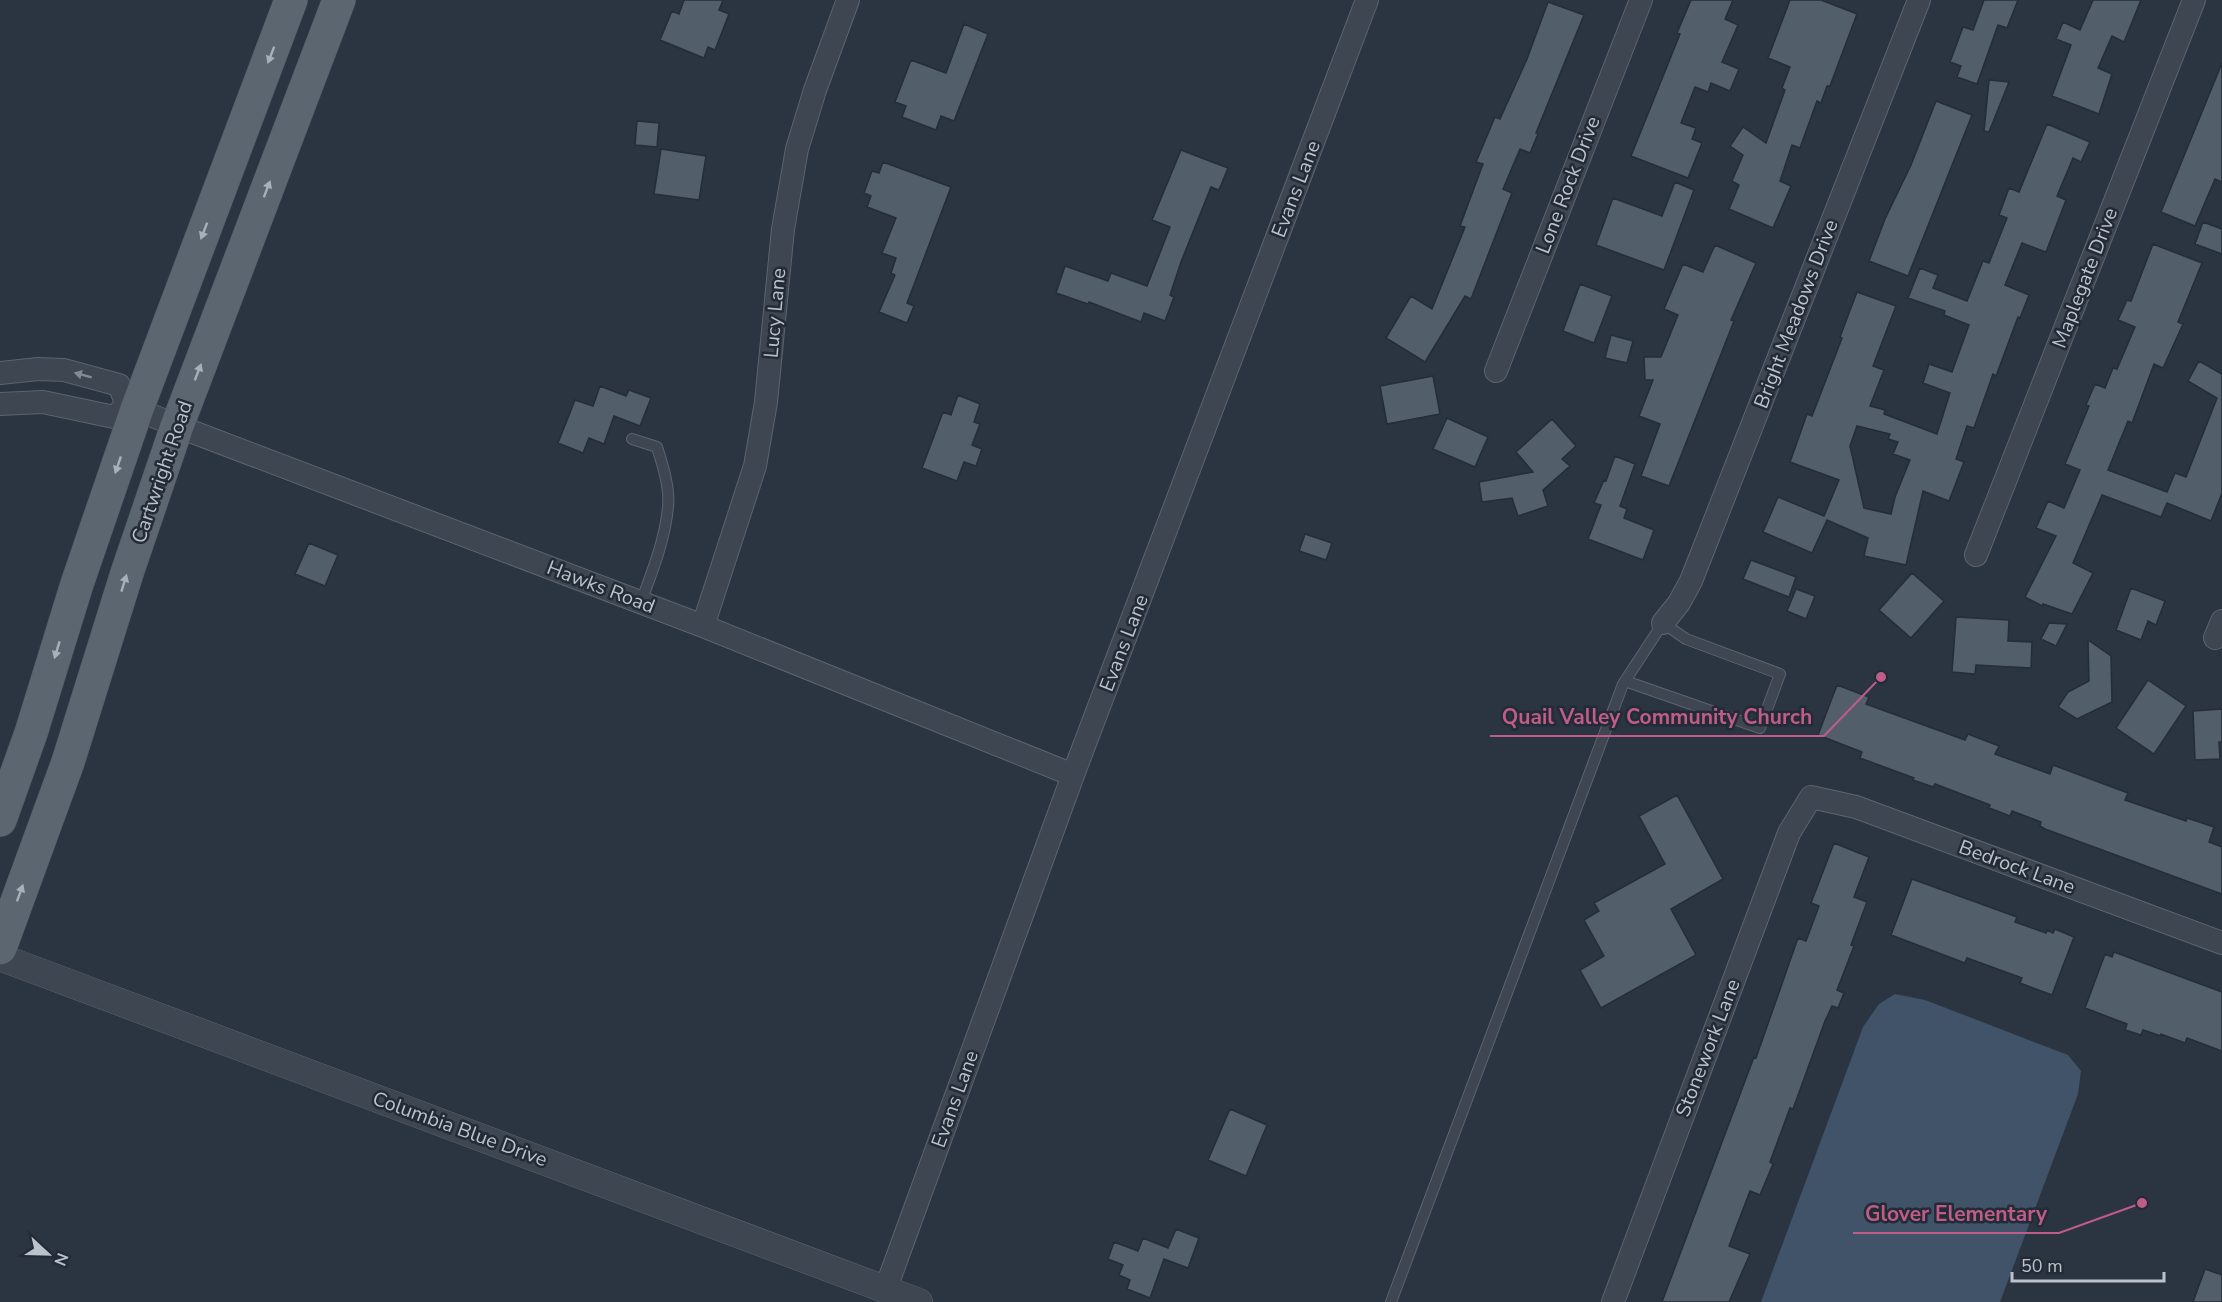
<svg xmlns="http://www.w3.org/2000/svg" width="2222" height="1302" font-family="'Nunito Sans',sans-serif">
<rect width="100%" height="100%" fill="#2a3541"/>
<path fill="#415368" d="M1895,994L1925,1000L2068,1055L2081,1071L2078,1094L2000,1302H1761L1863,1027L1879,1004Z"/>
<path fill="#535e6b" stroke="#242d38" stroke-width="1.5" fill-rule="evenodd" d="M684,0H723L719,10L729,14L715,50L708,47L704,58L660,40L672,11L679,14Z
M1691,0H1733L1725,19L1738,25L1722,62L1739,69L1730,91L1711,83L1708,92L1695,87L1681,123L1696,128L1692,139L1702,143L1688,178L1631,156L1680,34L1677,33Z
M1790,0H1821L1857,14L1830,86H1827L1821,103L1817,101L1800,148L1792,145L1780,181L1791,186L1773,228L1729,209L1739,185L1732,181L1743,155L1730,146L1743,127L1766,143L1785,90L1782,88L1790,67L1768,58Z
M1984,0H2018L2007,28L1998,25L1977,84L1957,77L1961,66L1950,62L1963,27L1973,30Z
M2093,0H2141L2124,42L2112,36L2098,68L2112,74L2099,114L2052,96L2071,45L2056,39L2063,22L2080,30Z
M1548,2L1584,15L1536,133L1538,134L1530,153L1520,149L1503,189L1512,193L1471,299L1465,296L1425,362L1386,338L1411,296L1432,309L1465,227L1460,226L1483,164L1476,162L1495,117L1500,119L1527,59Z
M964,24L988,34L954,121L941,116L936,130L902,117L906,106L895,102L911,60L946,73Z
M2222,63V182L2215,179L2195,226L2161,212Z
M1989,80L2009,82L1989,132L1984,131Z
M1936,101L1972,115L1908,276L1869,261L1885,219L1911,165Z
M637,121L659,123L657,147L635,145Z
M2047,124L2090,142L2081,162L2073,158L2057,196L2066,200L2046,252L2022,243L2005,285L2029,295L2020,318L2018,317L1996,376L1993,374L1974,428L1967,426L1956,459L1964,462L1949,501L1923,491L1906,565L1864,556L1868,538L1827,520L1812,553L1763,532L1778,497L1824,516L1839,480L1790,462L1807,414L1812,416L1842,338L1840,337L1857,292L1896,306L1873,366L1884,370L1870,406L1885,410L1884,414L1937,434L1950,393L1923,383L1929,364L1952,372L1969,325L1944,315L1945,311L1908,298L1920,268L1938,275L1933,288L1967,301L1983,261L1989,263L2007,218L1999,215L2009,188L2019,192ZM1857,426L1890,434L1888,439L1898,442L1893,454L1910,460L1895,497L1891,514L1864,508L1850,446Z
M661,149L706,156L699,200L654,194Z
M1181,150L1228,168L1219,190L1211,187L1181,262L1170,295L1174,297L1165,321L1144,313L1141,322L1089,302L1088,304L1056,293L1065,266L1108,281L1111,273L1147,286L1170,227L1152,220Z
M883,162L951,187L907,303L914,306L907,323L879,312L895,275L891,273L896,258L882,253L896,218L867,207L871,196L864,193L872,171L879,173Z
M1675,182L1694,190L1664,270L1596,245L1613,198L1662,216Z
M2203,222L2222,229V254L2195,244Z
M2153,244L2202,263L2178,322L2183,324L2163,368L2154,364L2132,423L2128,421L2108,470L2167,492L2175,473L2186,477L2217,398L2188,381L2199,361L2222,374V493L2211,521L2167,503L2161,517L2102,495L2073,563L2093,573L2072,614L2043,604L2042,606L2025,597L2056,536L2036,528L2048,501L2064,508L2080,470L2065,464L2089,406L2086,405L2095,384L2105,388L2113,368L2117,369L2135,327L2118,320L2127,300L2131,301Z
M1715,245L1756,263L1731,320L1734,321L1669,486L1641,476L1660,424L1639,416L1653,380H1645L1644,357H1661L1678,315L1664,309L1683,264L1703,272Z
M1580,284L1612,296L1594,343L1563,331Z
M1611,335L1633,341L1627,363L1605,358Z
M1433,376L1440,414L1387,424L1380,386Z
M600,386L626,396L629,390L651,398L640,426L614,416L604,444L589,438L583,453L558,443L575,400L593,406Z
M958,395L980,404L974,422L980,424L972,445L982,449L976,466L964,462L957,481L922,468L943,412L951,415Z
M1447,418L1488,437L1475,467L1433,449Z
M1552,419L1576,446L1562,459L1570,466L1543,490L1548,506L1518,516L1512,498L1482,502L1479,482L1533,472L1516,452Z
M1615,456L1635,464L1620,506L1627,509L1624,518L1654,530L1643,560L1588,539L1601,505L1594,503L1604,480L1606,481Z
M1305,534L1332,543L1326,560L1299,551Z
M309,543L338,555L325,586L295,574Z
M1751,560L1796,577L1789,597L1743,579Z
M1912,573L1944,601L1911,638L1879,610Z
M2131,588L2165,601L2156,625L2148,621L2141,640L2116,630Z
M1796,589L1815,596L1806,619L1787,611Z
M1956,617L2009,620L2008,641L2032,642L2031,668L1976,665L1975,674L1952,672Z
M2049,623L2067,624L2056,646L2041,639Z
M2088,640L2111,656L2112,702L2077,719L2058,707L2068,692L2089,681Z
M2148,680L2186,706L2154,754L2116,728Z
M1837,685L1869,697L1866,704L1965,740L1968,734L1999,746L1995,754L2050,774L2053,765L2128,793L2125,800L2186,821L2187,818L2214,827L2209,842L2222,847V894L2045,829L2040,826L2041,822L2012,811L2010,816L1989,808L1990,805L1935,784L1933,787L1913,780L1914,778L1860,758L1862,752L1818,735Z
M2222,709V742H2219L2220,759L2195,760L2193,711Z
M1677,795L1723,879L1671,909L1696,955L1601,1008L1580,970L1604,956L1584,920L1599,911L1594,903L1665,864L1639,816Z
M1834,843L1869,857L1854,897L1867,902L1851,945L1854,946L1837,990L1844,993L1838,1008L1832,1006L1825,1021L1793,1109L1790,1108L1770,1162L1773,1164L1760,1195L1750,1191L1729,1246L1750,1254L1729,1302H1662L1742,1089L1754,1057L1756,1058L1798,938L1806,941L1819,906L1811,903Z
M1912,879L2017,917L2015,922L2046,933L2047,930L2053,933L2055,929L2074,937L2052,995L2020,983L2022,978L1967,958L1965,963L1891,935Z
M2114,952L2222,992V1051L2187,1038L2185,1043L2161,1034V1036L2143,1030L2141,1035L2125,1030L2127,1024L2085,1008L2105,954L2112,957Z
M1230,1109L1267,1125L1246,1176L1208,1160Z
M1176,1229L1199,1238L1188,1268L1164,1259L1150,1298L1127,1289L1130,1280L1119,1275L1123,1265L1108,1259L1114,1242L1138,1251L1143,1238L1168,1248Z
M2205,1269L2222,1275V1302H2193Z"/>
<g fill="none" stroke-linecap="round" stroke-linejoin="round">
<g stroke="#5c646e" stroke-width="12">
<path id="service" d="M632,439L657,447C663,466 670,488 668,507C665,540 652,572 641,602
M1391,1302L1623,684L1663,623L1686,639L1780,674L1760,728L1625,681"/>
</g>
<g stroke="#5c646e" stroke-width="24">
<path id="minor" d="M1496,371L1641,0
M0,373L38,369L64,370L119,385L127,405L177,426L703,626L1073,775
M0,404L43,402L114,417L127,405
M1976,555L2194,0
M1663,623L1679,603L1691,581L1919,0
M703,626L755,466L766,402L783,229L797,149L815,90L848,0
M2215,638L2222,621
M886,1288L1073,775L1367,0
M1613,1302L1789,833L1811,797L1856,807L2222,943"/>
</g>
<g stroke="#5c646e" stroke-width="28">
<path id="tertiary" d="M0,957L919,1302"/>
</g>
<g stroke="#4a525d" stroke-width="34">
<path id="primary" d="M0,820L31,733L77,584L137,409L291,0
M0,948L68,762L127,573L177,426L339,0"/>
</g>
<use href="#service" stroke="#3e4651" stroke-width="10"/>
<use href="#minor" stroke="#3e4651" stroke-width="22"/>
<use href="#tertiary" stroke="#3e4651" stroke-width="27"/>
<use href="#primary" stroke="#5c6670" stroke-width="33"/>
</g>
<defs><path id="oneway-solid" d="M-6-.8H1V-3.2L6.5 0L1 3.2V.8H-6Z" transform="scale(1.5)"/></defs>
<g fill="#a8b0b9">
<use href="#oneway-solid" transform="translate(271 55) rotate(111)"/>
<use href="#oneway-solid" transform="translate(267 189) rotate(-69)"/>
<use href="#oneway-solid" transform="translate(204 231) rotate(111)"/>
<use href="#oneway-solid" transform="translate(198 372) rotate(-69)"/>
<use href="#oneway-solid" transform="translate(118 465) rotate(109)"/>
<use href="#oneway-solid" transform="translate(124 583) rotate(-73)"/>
<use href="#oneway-solid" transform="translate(57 650) rotate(107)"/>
<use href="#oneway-solid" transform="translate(20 893) rotate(-70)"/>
</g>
<use fill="#838a94" href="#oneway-solid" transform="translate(83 375) rotate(-165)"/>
<g text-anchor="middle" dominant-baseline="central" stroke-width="5" stroke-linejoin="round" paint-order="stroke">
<g font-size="20" fill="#bbc2cb" stroke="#222b36">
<text transform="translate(1568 185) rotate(-69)">Lone Rock Drive</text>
<text transform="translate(1296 189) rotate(-69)">Evans Lane</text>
<text transform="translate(2085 278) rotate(-69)">Maplegate Drive</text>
<text transform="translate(775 313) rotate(-85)">Lucy Lane</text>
<text transform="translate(1796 314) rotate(-69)">Bright Meadows Drive</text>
<text transform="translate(162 472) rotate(-71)">Cartwright Road</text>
<text transform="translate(601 587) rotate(21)">Hawks Road</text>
<text transform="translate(1124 643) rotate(-69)">Evans Lane</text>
<text transform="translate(2017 867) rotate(20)">Bedrock Lane</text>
<text transform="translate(1708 1048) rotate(-69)">Stonework Lane</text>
<text transform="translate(955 1099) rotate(-70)">Evans Lane</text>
<text transform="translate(460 1129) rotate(20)">Columbia Blue Drive</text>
</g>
</g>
<path fill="none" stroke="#bf5c88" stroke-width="2" d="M1881 677L1824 736H1490M2142 1203L2059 1233H1853"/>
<g fill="#bf5c88" stroke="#222b36" stroke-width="2">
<circle cx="1881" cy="677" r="6"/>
<circle cx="2142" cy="1203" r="6"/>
</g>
<g font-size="21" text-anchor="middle" font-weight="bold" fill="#bf5c88" stroke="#222b36" stroke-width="5" stroke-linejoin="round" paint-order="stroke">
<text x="1657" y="724">Quail Valley Community Church</text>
<text x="1956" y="1221">Glover Elementary</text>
</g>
<g transform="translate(48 1254) rotate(112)" stroke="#222b36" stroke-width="4.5" paint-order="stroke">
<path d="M0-4.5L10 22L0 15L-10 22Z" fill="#bbc2cb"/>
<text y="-9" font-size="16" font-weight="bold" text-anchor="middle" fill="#bbc2cb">N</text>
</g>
<path d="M2012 1272v9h152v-9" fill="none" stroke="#bbc2cb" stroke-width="3"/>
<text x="2021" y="1272" font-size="18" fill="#bbc2cb" stroke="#222b36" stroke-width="4.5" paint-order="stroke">50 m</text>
</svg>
